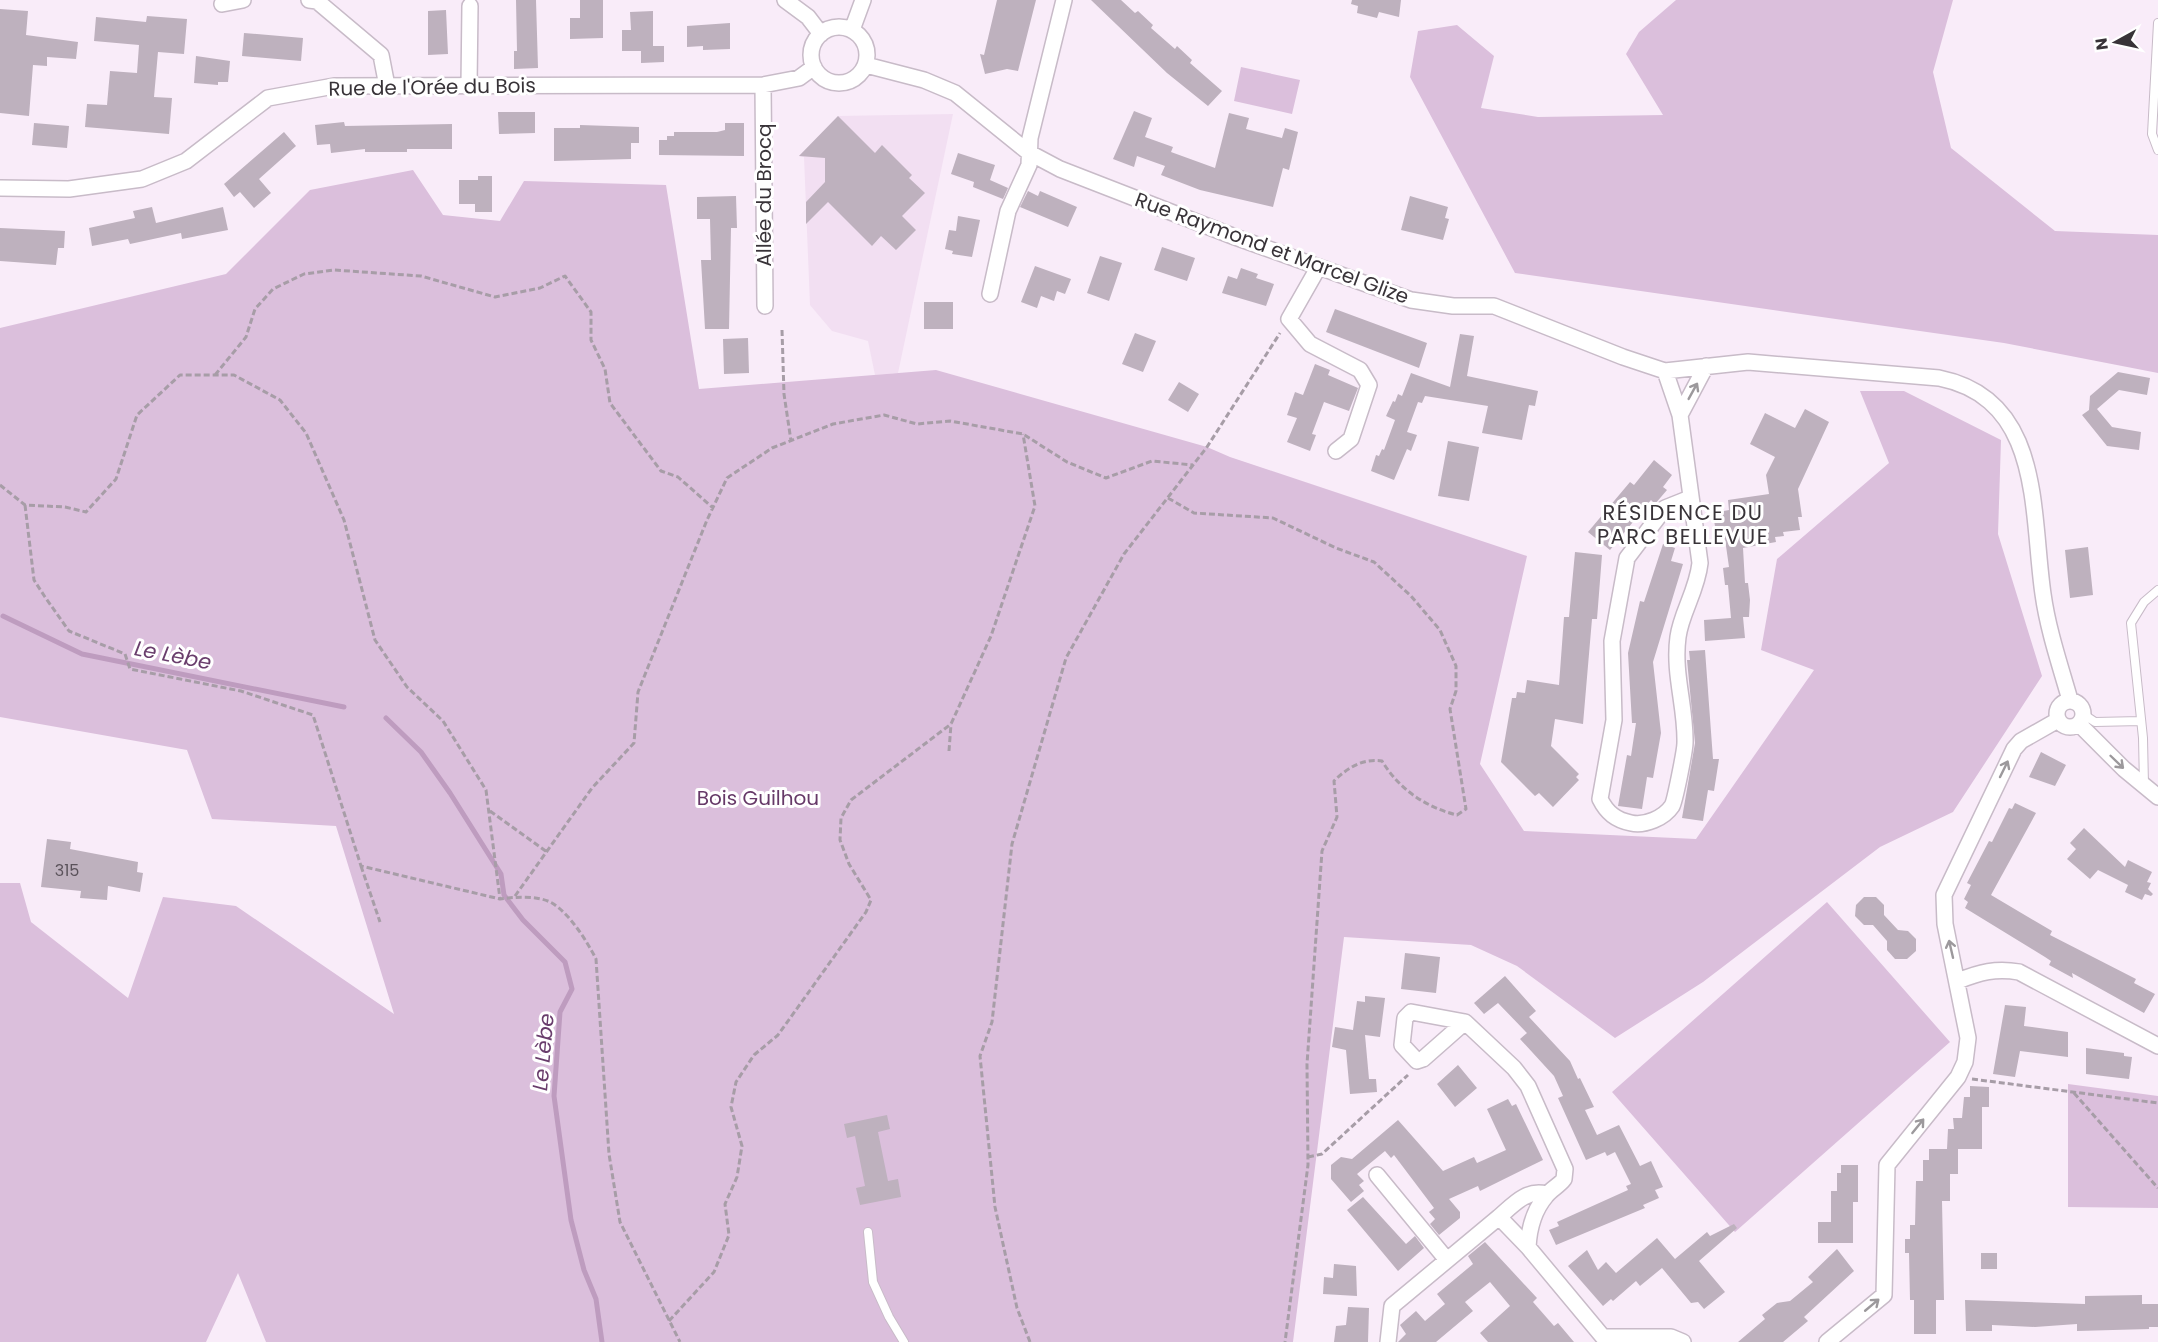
<svg xmlns="http://www.w3.org/2000/svg" width="2158" height="1342" font-family="Poppins,sans-serif">
<rect width="100%" height="100%" fill="#f9ecf9"/>
<path fill="#f2dff2" d="M953,114L898,373L875,375L868,341L832,331L810,305L804,157L799,156L838,116Z"/>
<path fill="#dbbfdc" d="M1676,0H1953L1933,72L1951,148L2055,231L2158,235V373L2004,343L1515,273L1410,77L1418,31L1457,25L1494,56L1481,108L1538,117L1663,115L1626,54L1639,32Z
M1241,67L1300,80L1292,114L1234,101Z
M413,170L443,215L500,221L524,181L666,185L699,389L936,370L1207,447L1230,457L1527,556L1480,764L1524,831L1696,839L1814,670L1761,650L1777,559L1889,463L1860,391H1904L2001,440L1998,534L2042,676L1953,812L1880,847L1703,982L1615,1038L1517,966L1471,945L1344,937L1293,1342H266L238,1273L206,1342H0V883H20L31,922L128,998L163,897L236,906L394,1014L336,826L212,819L187,750L0,717V328L226,274L310,190Z
M1827,902L1950,1042L1735,1232L1612,1092Z
M2068,1084L2158,1096V1208L2068,1207Z"/>
<g fill="none" stroke-linecap="round" stroke-linejoin="round">
<path stroke="#be9cbf" stroke-width="5" d="M3,616L82,654L344,707
M386,718L421,752L450,793L501,874L504,895L523,920L565,962L572,989L560,1012L554,1096L571,1220L584,1270L596,1299L602,1342"/>
</g>
<path fill="#beb1be" d="M516,0H536L538,68L514,69V51H517Z
M580,0H603V38L570,39V18H580Z
M997,0H1036L1018,71L1007,69L985,74L980,54L984,55Z
M1091,0H1121L1135,13L1138,11L1153,25L1151,28L1175,49L1177,46L1192,60L1190,63L1222,91L1208,106L1167,73Z
M1352,0H1401L1399,17L1379,12L1377,18L1357,13L1358,6L1351,4Z
M0,9L28,11L26,35L78,42L76,59L47,57V66L33,65L29,116L0,113Z
M446,10L448,54L428,55V11Z
M653,11V46H664V62L641,63V51H622V30H631L630,12Z
M147,16L187,19L184,54L158,52L154,97L172,98L169,134L85,127L87,104L107,105L110,71L137,73L139,45L94,41L96,17L146,22Z
M730,23V49L703,50V46L687,47V26Z
M244,33L303,38L301,61L242,56Z
M196,56L230,61L228,82H218V85L194,83Z
M1134,111L1152,118L1145,137L1173,147L1171,152L1215,168L1229,113L1249,118L1246,129L1282,138L1285,128L1298,132L1289,170L1283,168L1273,207L1200,190L1161,175L1165,166L1137,156L1134,167L1113,159Z
M498,112H535V133L499,134Z
M838,116L875,153L882,145L912,175L909,178L925,193L902,216L916,230L896,250L881,236L872,246L828,202L806,224V202L825,182V158L799,156Z
M344,122L345,126L452,124V149H407V152H365V149L331,153L330,144L317,145L315,125Z
M34,123L69,126L67,148L32,145Z
M725,123H744V156L659,155V140H667V136H674V132H717L725,130Z
M580,125L639,127V143H631V159L554,161V128H580Z
M284,132L296,146L259,179L271,193L254,208L240,192L234,197L224,184Z
M958,153L995,165L990,180L1008,188L1003,199L973,187L974,182L951,174Z
M478,176H492V212H475V204H459V180H478Z
M1028,191L1038,196L1040,191L1077,207L1068,227L1020,207Z
M736,196L737,228H731L729,329H705L701,260H711L710,219H697V197Z
M1410,196L1448,207L1445,218L1449,219L1443,240L1401,230Z
M152,207L156,223L223,207L228,230L182,239L181,233L130,244L128,239L92,246L89,228L135,218L133,211Z
M958,216L980,220L972,257L952,254L953,251L945,249L949,230L956,231Z
M0,228L65,231L64,248H58L56,265L0,261Z
M1162,247L1195,258L1187,281L1154,270Z
M1100,256L1122,263L1109,301L1087,293Z
M1035,266L1071,279L1065,294L1057,291L1054,301L1041,296L1037,308L1021,302Z
M1241,268L1258,274L1256,278L1274,284L1266,306L1222,293L1228,276L1237,279Z
M924,302H953V329H924Z
M1335,309L1427,343L1419,368L1326,332Z
M1135,333L1156,341L1143,372L1122,364Z
M1460,334L1474,336L1467,376L1538,391L1535,406L1529,405L1522,440L1482,433L1488,406L1425,396L1422,403L1418,402L1407,432L1417,435L1411,451L1407,449L1394,480L1371,471L1376,455L1379,456L1382,449L1384,450L1395,420L1386,416L1393,401L1395,402L1398,394L1402,396L1411,373L1450,387Z
M748,338L749,373L724,374L723,339Z
M1315,364L1330,370L1328,375L1358,388L1349,411L1324,402L1312,434L1316,435L1310,451L1287,442L1297,418L1287,415L1295,392L1303,395Z
M2118,372L2150,378L2147,395L2119,390L2097,409L2112,427L2141,432L2139,450L2107,446L2082,415L2089,410L2090,396Z
M1179,382L1199,394L1188,412L1168,400Z
M1805,409L1829,422L1798,489L1802,517H1798L1800,530L1783,532L1784,536L1775,537L1776,542L1743,548L1745,583H1748L1750,600L1749,617H1743L1745,638L1705,641L1704,620L1731,618L1728,585H1725L1723,568L1729,567L1725,539L1717,540L1713,513L1729,510L1728,500L1769,494L1766,475L1775,457L1750,444L1765,413L1795,428Z
M1448,441L1479,447L1469,501L1438,496Z
M1654,460L1672,475L1663,487L1667,490L1655,504L1651,500L1610,550L1588,532L1630,482L1634,485Z
M1663,544L1675,548L1671,561L1683,564L1653,662L1661,733L1653,778L1647,777L1642,809L1618,806L1627,755L1631,756L1636,723H1632L1628,653L1640,601L1644,602Z
M2088,547L2093,595L2070,598L2065,550Z
M1575,552L1602,555L1597,619H1592L1583,724L1555,719L1551,746L1579,774L1576,777L1579,780L1553,807L1539,793L1535,796L1501,762L1512,698H1516L1517,692L1525,693L1527,680L1559,685L1564,617H1569Z
M1705,650L1713,759H1719L1714,791L1708,790L1703,821L1682,818L1695,743L1687,660H1690L1689,651Z
M2041,752L2066,765L2055,786L2029,777Z
M2015,803L2036,813L1991,895L2052,931L2050,935L2136,979L2134,983L2155,994L2144,1013L2072,973L2073,978L2049,965L2051,961L2045,957L1965,908L1968,902L1964,899L1971,885L1967,883L1989,841L1992,842L2009,808L2012,809Z
M2084,828L2125,867L2128,860L2152,872L2147,882L2151,883L2148,889L2153,894L2151,896L2145,894L2142,900L2125,892L2128,885L2098,870L2090,879L2067,859L2076,849L2070,843Z
M47,839L71,842L70,849L138,862L137,872L143,873L140,892L108,886L107,900L80,898L81,891L41,887Z
M1864,897H1876L1884,905V915L1898,930L1908,931L1916,939V951L1907,959H1895L1887,950V941L1873,925H1864L1855,916L1856,905Z
M1405,953L1440,957L1436,993L1401,989Z
M1505,976L1536,1011L1529,1017L1570,1061L1578,1079L1580,1078L1594,1107L1585,1110L1597,1135L1619,1125L1640,1166L1651,1161L1663,1187L1655,1190L1659,1198L1643,1205L1645,1208L1556,1245L1549,1230L1559,1226L1557,1222L1628,1190L1626,1186L1631,1184L1615,1152L1607,1156L1605,1152L1586,1160L1558,1098L1563,1096L1554,1076L1520,1039L1527,1033L1498,1003L1484,1014L1474,1003Z
M1365,996L1385,998L1380,1037L1365,1035L1369,1079H1376L1377,1092L1350,1094L1346,1050L1332,1047L1335,1027L1353,1030L1357,1001L1365,1002Z
M2005,1005L2026,1007L2024,1026L2068,1032V1057L2020,1051L2015,1077L1993,1074Z
M2086,1048L2124,1053V1056L2132,1057L2129,1079L2086,1074Z
M1458,1065L1477,1088L1455,1107L1437,1084Z
M1970,1086L1989,1087V1107H1982V1149H1955H1958V1174H1950V1201H1942L1944,1300H1936V1334H1914V1300H1910L1909,1253H1905V1239H1910V1225H1915L1916,1181H1923V1160H1929V1149H1947L1948,1129H1954L1953,1118H1962L1964,1097H1970Z
M1508,1099L1512,1106L1516,1104L1543,1160L1480,1191L1478,1186L1449,1199L1460,1212V1218L1439,1235L1430,1224L1435,1219L1429,1212L1434,1208L1394,1155L1391,1158L1385,1151L1357,1174L1364,1181L1359,1185L1364,1191L1351,1202L1331,1179V1165L1341,1157L1352,1159L1398,1120L1443,1171L1474,1157L1477,1163L1506,1150L1487,1109Z
M887,1115L890,1129L878,1132L888,1181L898,1179L901,1197L860,1205L856,1188L865,1186L855,1136L847,1138L844,1124Z
M1841,1165H1858V1202H1853V1243H1818V1222H1831V1191H1837V1173H1841Z
M1363,1197L1406,1244L1415,1236L1424,1248L1398,1271L1347,1210Z
M1734,1224L1737,1228L1699,1261L1725,1292L1704,1309L1698,1302L1691,1303L1662,1268L1640,1286L1636,1281L1613,1301L1611,1299L1603,1306L1568,1266L1587,1250L1598,1270L1606,1262L1616,1273L1657,1238L1675,1259L1707,1232L1710,1236Z
M1485,1242L1537,1298L1533,1302L1554,1326L1558,1323L1574,1342H1488L1480,1333L1510,1306L1490,1282L1465,1302L1473,1311L1436,1342H1398L1406,1334L1400,1325L1416,1311L1425,1321L1445,1304L1437,1294L1473,1264L1468,1256Z
M1837,1249L1854,1271L1804,1317L1808,1321L1783,1342H1738L1765,1319L1762,1315L1777,1303L1790,1301L1813,1282L1808,1277Z
M1981,1253H1997V1269H1981Z
M1334,1264L1356,1266L1357,1296L1323,1294L1324,1277L1333,1278Z
M2142,1295V1304H2158V1327H2149V1329L2077,1331V1324L2035,1327L1992,1325V1331H1966L1965,1300L2085,1304V1296Z
M1348,1307L1369,1308L1368,1342H1334L1336,1326L1346,1325Z"/>
<g fill="none" stroke-linecap="round" stroke-linejoin="round">
<g stroke="#c8bbc8" stroke-width="10">
<path id="service" d="M2158,23L2152,134L2158,150
M2083,714L2095,722L2141,721
M2144,785L2143,738L2131,623L2144,602L2158,590
M868,1232L873,1282L889,1317L904,1342"/>
</g>
<g stroke="#c8bbc8" stroke-width="18">
<path id="minor" d="M309,0L317,1L381,55L387,86
M785,0L808,17L821,34
M222,4L243,0
M811 55a28 28 0 1 1 56 0a28 28 0 1 1-56 0Z
M852,30L863,0
M866,65L924,80L955,93L1028,152L1060,169L1235,237L1411,300L1453,306H1494L1623,357L1665,371L1748,362L1939,378C2043,399 2031,511 2043,594C2048,630 2060,665 2070,700
M469,85L470,6
M763,85L765,306
M0,188L69,189L142,179L186,161L268,98L334,86L763,85L799,78L814,67
M1318,268L1289,319L1310,344L1360,370L1369,385L1351,439L1336,451
M990,294L1008,211L1029,165L1030,138L1064,0
M1665,371L1680,415L1700,563C1697,591 1681,613 1678,637C1673,674 1686,707 1685,743C1685,750 1675,801 1672,806C1664,818 1645,826 1631,823C1616,820 1607,813 1600,799L1614,720L1612,641L1627,558L1665,508L1690,498
M1680,415L1706,366
M2057 714a13 13 0 1 1 26 0a13 13 0 1 1-26 0Z
M2079,724L2124,769L2158,797
M1958,981C1980,972 1996,968 2019,972L2158,1046
M1465,1022L1423,1059L1417,1061L1402,1045L1405,1018L1411,1012L1465,1022L1514,1068L1528,1086L1565,1169L1564,1179C1559,1186 1551,1189 1546,1196C1534,1210 1529,1229 1528,1247L1603,1337H1671L1683,1342
M1377,1175L1447,1260
M1528,1247L1499,1217C1513,1205 1526,1189 1546,1194
M1388,1342L1392,1306L1499,1217
M1827,1342L1884,1295L1887,1165L1958,1077L1965,1062L1968,1038L1945,924L1944,895L2014,749L2021,741L2058,720"/>
</g>
<path stroke="#a79da7" stroke-width="3" stroke-dasharray="6 3" stroke-linecap="butt" d="M782,330L784,394L791,441
M215,375L246,337L255,309L273,289L304,274L334,270L421,276L495,297L540,288L565,276L591,312V340L605,369L610,403L661,471L678,477L713,508
M0,485L25,505L65,507L86,512L116,479L137,415L180,375H234L280,400L306,433L344,520L375,640L407,687L443,721L486,790L500,899
M1168,498L1194,513L1273,518L1336,548L1374,562L1411,596L1440,630L1456,666V691L1450,709L1466,809L1457,815C1425,807 1399,789 1382,761C1363,758 1347,768 1334,781L1337,817L1322,851L1307,1064L1308,1165L1285,1342
M25,505L34,580L45,597L69,631L125,654L130,669L241,691L313,715L361,866L500,899C514,897 538,895 552,903C569,913 587,941 596,959L609,1154L620,1222L680,1342
M949,751L951,724
M490,811L547,852
M361,866L380,922
M515,896L592,788L634,743L638,692L707,520L727,478L772,448L833,424L884,415L917,424L950,421L1023,434L1067,462L1106,478L1152,461L1193,465
M1972,1079L2158,1103
M2074,1093L2158,1188
M1308,1157L1322,1154L1408,1075
M669,1321L714,1272L729,1235L725,1204L737,1177L742,1146L731,1107L736,1082L754,1055L778,1035L866,912L871,900L849,864L840,840L841,818L851,800L951,724L991,636L1035,506L1023,434
M1030,1342L1017,1308L995,1207L980,1056L992,1022L1012,844L1066,658L1124,554L1207,447L1280,333"/>
<use href="#service" stroke="#fff" stroke-width="8"/>
<use href="#minor" stroke="#fff" stroke-width="15"/>
</g>
<defs><path id="oneway-shaft" d="M-6 0H5M1.5-3L5.5 0L1.5 3" fill="none" stroke-width="1.6" stroke-linecap="round" stroke-linejoin="round" transform="scale(1.5)"/></defs>
<g stroke="#9c999c">
<use href="#oneway-shaft" transform="translate(1693 391) rotate(-61)"/>
<use href="#oneway-shaft" transform="translate(2117 762) rotate(44)"/>
<use href="#oneway-shaft" transform="translate(2004 769) rotate(-64)"/>
<use href="#oneway-shaft" transform="translate(1951 949) rotate(-103)"/>
<use href="#oneway-shaft" transform="translate(1918 1126) rotate(-51)"/>
<use href="#oneway-shaft" transform="translate(1872 1305) rotate(-40)"/>
</g>
<g text-anchor="middle" dominant-baseline="central" stroke-width="6" stroke-linejoin="round" paint-order="stroke">
<g font-size="16" fill="#5a525a">
<text x="67" y="870">315</text>
</g>
<g font-size="20" fill="#383338" stroke="#fff">
<text transform="translate(432 87) rotate(-1)">Rue de l'Orée du Bois</text>
<text transform="translate(764 195) rotate(-90)">Allée du Brocq</text>
<text transform="translate(1272 248) rotate(20)">Rue Raymond et Marcel Glize</text>
</g>
<g font-size="20" fill="#663968" stroke="#fff">
<text x="758" y="798">Bois Guilhou</text>
</g>
<g font-size="21" letter-spacing="1.5" fill="#383338" stroke="#fff">
<text x="1683" y="512">RÉSIDENCE DU<tspan x="1683" dy="24">PARC BELLEVUE</tspan></text>
</g>
<g font-size="21" font-style="italic" fill="#693d6c" stroke="#fff">
<text transform="translate(173 655) rotate(11)">Le Lèbe</text>
<text transform="translate(543 1052) rotate(-85)">Le Lèbe</text>
</g>
</g>
<g transform="translate(2116 42) rotate(262)" stroke="#ffffff" stroke-width="4.5" paint-order="stroke">
<path d="M0-4.5L10 22L0 15L-10 22Z" fill="#383338"/>
<text y="-9" font-size="16" font-weight="bold" text-anchor="middle" fill="#383338">N</text>
</g>
</svg>
